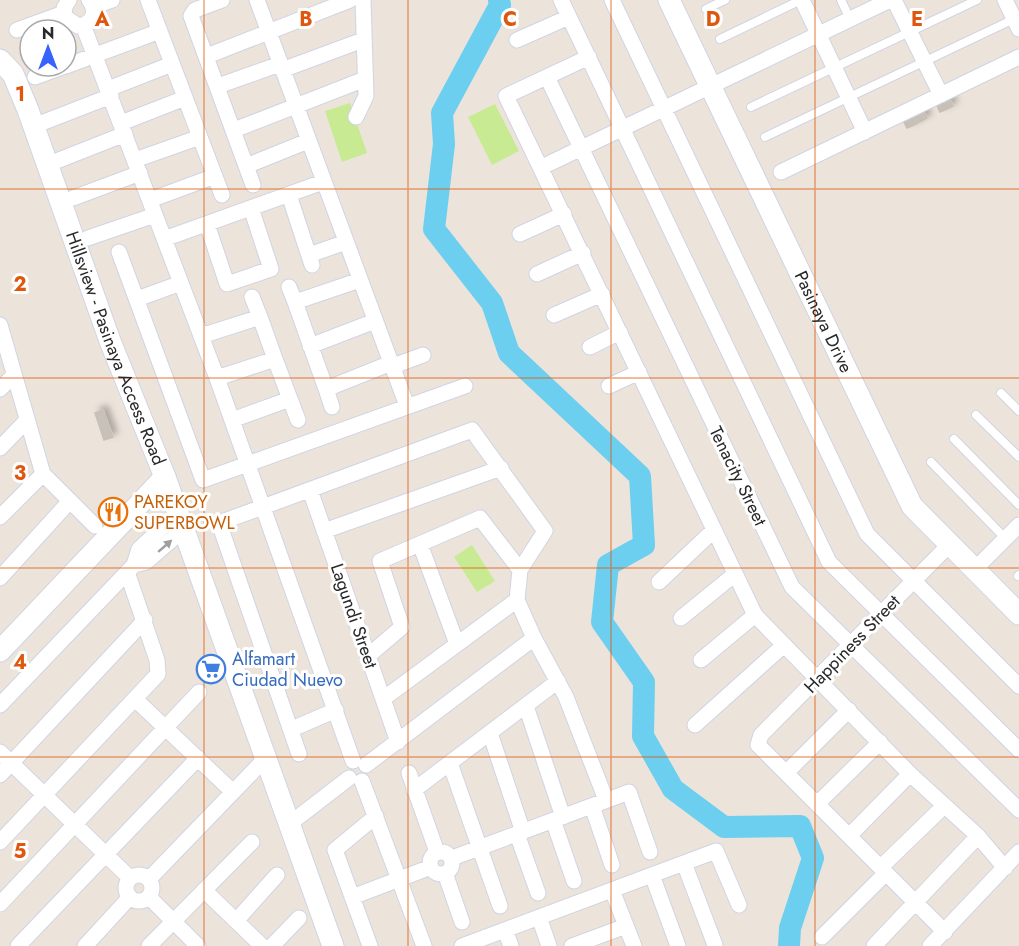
<svg xmlns="http://www.w3.org/2000/svg" width="1019" height="946" font-family="Jost,sans-serif">
<defs>
<filter id="shadow"><feDropShadow dx="4.5" dy="-4.5" stdDeviation="3" flood-color="#0004"/></filter>
</defs>
<rect width="100%" height="100%" fill="#ece4db"/>
<path fill="#c7ea92" d="M350,103L367,153L342,162L325,111Z
M495,104L519,151L492,165L468,117Z
M472,545L495,581L477,592L454,557Z"/>
<g fill="none" stroke-linecap="round" stroke-linejoin="round">
<path stroke="#6ccfef" stroke-width="22" d="M499,0L500,5L442,113L444,144L434,229L492,303L509,353L640,476L644,545L608,565L602,622L644,682L643,736L673,789L724,827L800,826L813,858L790,928L789,946"/>
</g>
<path fill="#c7c1ba" stroke="#c7c0b5" stroke-width="1.5" filter="url(#shadow)" d="M949,98L953,106L947,109L943,101Z
M943,101L947,109L940,112L936,104Z
M923,110L927,118L920,122L916,114Z
M916,114L920,122L914,125L910,117Z
M910,117L914,125L907,128L903,120Z
M103,410L113,437L104,440L95,413Z"/>
<g fill="none" stroke-linecap="round" stroke-linejoin="round">
<g stroke="#d0d4e2" stroke-width="10">
<path id="lane" d="M841,0L850,19
M706,9L725,0
M720,39L801,0
M751,107L977,0
M765,137L1014,19
M1001,393L1019,411
M976,415L1019,457
M954,439L1019,505
M931,462L1005,538
M1018,576L1019,575"/>
</g>
<g stroke="#d0d4e2" stroke-width="17">
<path id="street" d="M69,0L64,8L65,17L78,26C93,24 98,11 89,0
M148,0L222,195
M222,0L195,10L191,16L253,185
M257,0L407,406
M561,0L829,562L1019,750
M612,0L867,534L1019,686
M802,0L865,132
M894,0L941,95
M1005,0L1019,29
M93,7L112,0
M83,25L217,378L353,761
M17,30L64,13
M517,40L569,17
M207,56L350,0
M589,57L506,96L755,615L910,774L978,836L1005,868
M66,66L160,31
M282,70L363,40
M35,77L65,66
M547,77L792,587L1019,810
M218,86L280,64
M108,89L172,64
M356,117L366,96L363,0
M44,122L111,96
M121,123L185,98
M234,130L365,79
M59,160L125,134
M135,160L200,137
M246,166L308,141
M542,167L890,0
M781,172L1019,57
M289,195L312,265
M73,198L140,173
M150,200L215,176
M207,224L227,284L271,269L251,208
M520,234L564,214
M88,238L155,215
M164,239L323,182
M119,252L203,480L465,386
M309,255L346,242
M537,274L583,253
M360,280L295,302L326,389L391,363
M289,287L295,302
M252,297L260,317
M137,299L181,283
M554,315L602,294
M0,325L43,474L95,526
M201,336L260,317L275,359
M310,346L375,321
M590,347L620,332
M393,366L423,355
M217,378L275,359L290,399L232,420
M609,386L639,372
M0,389L14,375
M326,389L332,407
M290,399L298,420
M0,448L26,421
M310,490L398,742
M0,517L43,474
M324,531L501,468
M420,544L457,644
M134,565L146,562L184,529
M975,569L1019,525
M0,578L69,502
M659,582L714,530
M681,618L735,574
M368,656L402,627L380,561L480,518L520,570
M701,660L755,615
M135,699L233,792
M383,699L517,600
M0,705L134,565L139,549L178,513
M526,706L563,817
M695,725L784,645
M292,729L336,710
M490,733L523,832
M0,752L130,878
M299,754L219,523L472,430L545,531L520,570L517,600L534,638L566,697L606,800
M450,763L500,906
M366,765L534,638
M409,773L437,852
M786,773L849,710
M0,775L145,620
M362,781L424,946
M414,790L558,681
M817,804L880,742
M592,806L612,865
M553,820L574,881
M288,825L349,778
M517,834L538,893
M850,835L910,774
M0,842L158,674L157,660L127,572
M430 863a11 11 0 1 1 22 0a11 11 0 1 1-22 0Z
M452,858L629,792L650,852
M684,863L715,945
M881,867L944,806
M445,873L462,922
M126 888a13 13 0 1 1 26 0a13 13 0 1 1-26 0Z
M652,875L678,946
M149,879L265,759
M204,890L262,946
M612,890L634,946
M149,897L198,946
M352,897L431,867
M0,904L199,692
M539,917L549,946
M236,921L277,875
M505,930L511,946
M945,932L758,745L761,735L950,544
M822,937L886,873
M18,946L198,758
M85,946L130,897
M149,946L252,842
M272,946L299,918
M370,946L335,850L376,816
M462,946L716,851L739,905
M572,946L626,926
M874,946L978,836
M930,946L1019,852"/>
</g>
<g stroke="#d0d4e2" stroke-width="23">
<g id="secondary">
<path id="s1" d="M669,0L912,506L1019,614"/>
<path id="s2" d="M0,60L13,74L28,110L110,341L165,477L333,946"/>
<path d="M0,651L165,477"/>
</g>
</g>
<use href="#lane" stroke="#fff" stroke-width="8"/>
<use href="#street" stroke="#fff" stroke-width="15"/>
<use href="#secondary" stroke="#fff" stroke-width="21"/>
</g>
<defs><path id="oneway-solid" d="M-6-.8H1V-3.2L6.5 0L1 3.2V.8H-6Z" transform="scale(1.5)"/></defs>
<use fill="#9f9f9f" href="#oneway-solid" transform="translate(165 546) rotate(-41)"/>
<path fill="none" stroke="#de570d" stroke-width="1.5" stroke-opacity="0.55" d="M204,0V946M408,0V946M611,0V946M815,0V946M0,189H1019M0,378H1019M0,568H1019M0,757H1019"/>
<defs>
<g id="restaurant-ring" transform="scale(1.5)"><circle r="9.5" fill="#fff" stroke="#e8710a" stroke-width="1.5"/><path d="M-5-6h1v4h1v-4h1v4h1v-4h1v5L-1.5 .5V6h-2V.5L-5-1ZM5-6V6H3V1.5H1.5Q1.5-4 5-6Z" fill="#e8710a"/></g>
<g id="supermarket-ring" transform="scale(1.5)"><circle r="9.5" fill="#fff" stroke="#3f7fe0" stroke-width="1.5"/><path d="M-6-5.5h2.5l.6 2H6L4.5 2H-2.5L-4.4-4H-6ZM-1.5 3.2a1.3 1.3 0 1 0 .1 0ZM3 3.2a1.3 1.3 0 1 0 .1 0Z" fill="#3f7fe0"/></g>
</defs>
<g fill-rule="evenodd">
<use href="#restaurant-ring" x="113" y="512"/>
<use href="#supermarket-ring" x="211" y="669"/>
</g>
<g text-anchor="middle" dominant-baseline="central" stroke-width="6" stroke-linejoin="round" paint-order="stroke">
<g font-size="18" fill="#292929" stroke="#fff">
<text stroke="none"><textPath href="#s1" startOffset="357">Pasinaya Drive</textPath></text>
<text stroke="none"><textPath href="#s2" startOffset="312">Hillsview - Pasinaya Access Road</textPath></text>
<text transform="translate(738 476) rotate(64)">Tenacity Street</text>
<text transform="translate(354 616) rotate(71)">Lagundi Street</text>
<text transform="translate(852 644) rotate(-46)">Happiness Street</text>
</g>
<g font-size="18" fill="#c56008" stroke="#fff" text-anchor="start">
<text x="134" y="502">PAREKOY<tspan x="134" dy="21">SUPERBOWL</tspan></text>
</g>
<g font-size="18" fill="#366cbe" stroke="#fff" text-anchor="start">
<text x="232" y="659">Alfamart<tspan x="232" dy="21">Ciudad Nuevo</tspan></text>
</g>
</g>
<g font-size="20" text-anchor="middle" font-weight="bold" fill="#de570d" stroke="#fff" stroke-width="6" stroke-linejoin="round" paint-order="stroke">
<text x="102" y="26">A</text>
<text x="306" y="26">B</text>
<text x="510" y="26">C</text>
<text x="713" y="26">D</text>
<text x="917" y="26">E</text>
<text x="20" y="101">1</text>
<text x="20" y="291">2</text>
<text x="20" y="480">3</text>
<text x="20" y="669">4</text>
<text x="20" y="858">5</text>
</g>
<g transform="translate(48 48)"><circle r="28" fill="#ffffff" stroke="#a9a9a9" stroke-width="1.5"/>
<path d="M0-4.5L10 22L0 15L-10 22Z" fill="#3961fb"/>
<text y="-9" font-size="16" font-weight="bold" text-anchor="middle" fill="#292929">N</text>
</g>
</svg>
